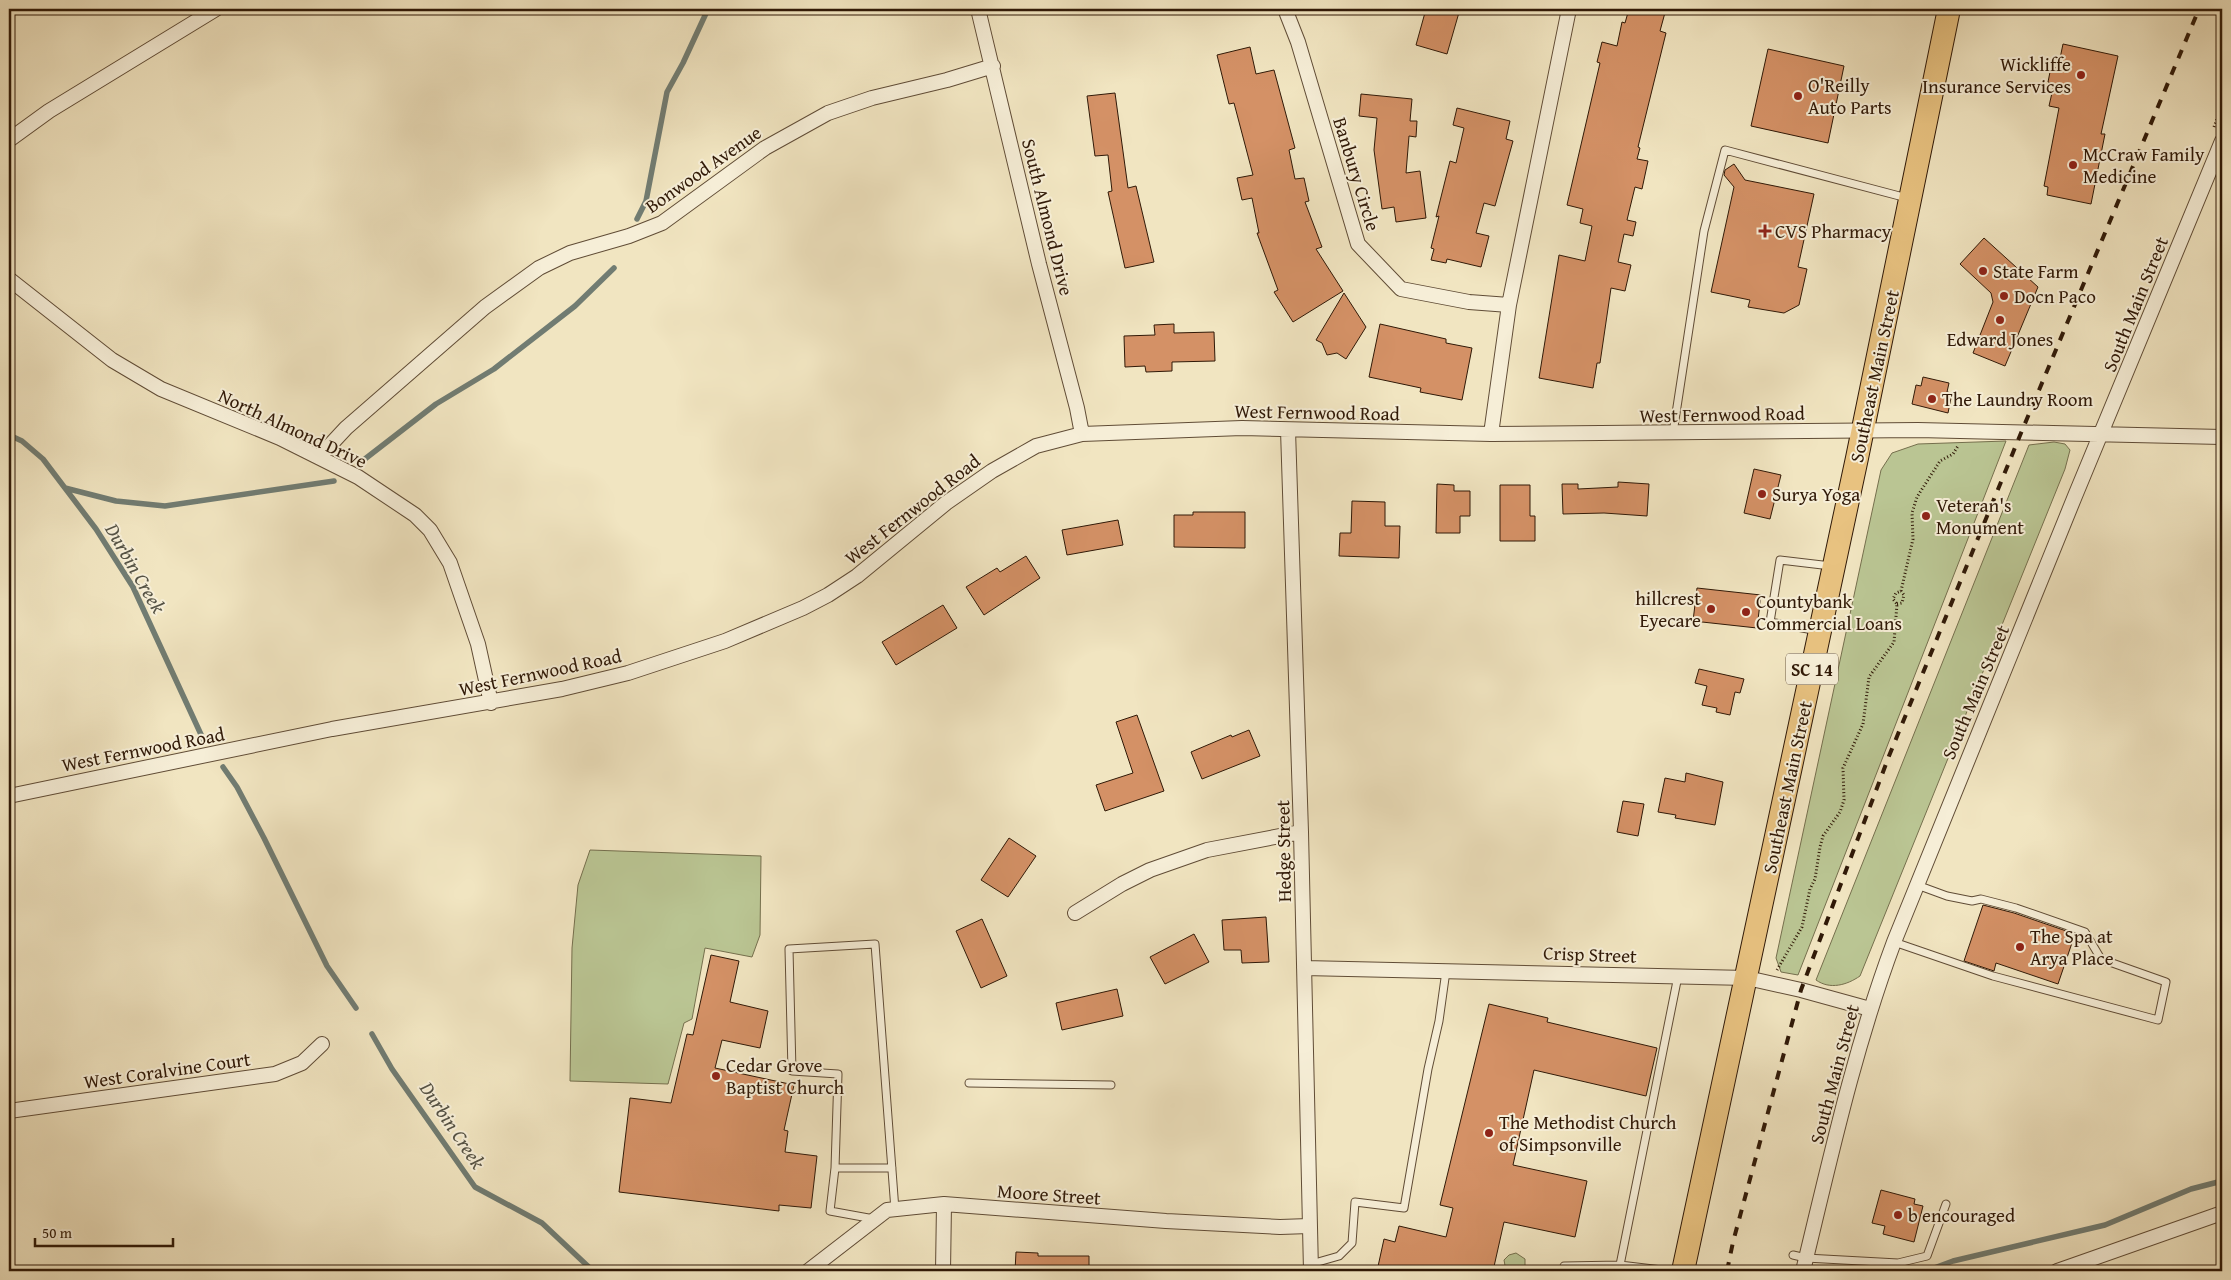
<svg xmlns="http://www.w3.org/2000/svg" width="2231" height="1280" viewBox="0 0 2231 1280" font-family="'Gentium Book Plus',serif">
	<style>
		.green { fill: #bac593; stroke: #756f4d }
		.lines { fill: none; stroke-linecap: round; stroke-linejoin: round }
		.stream { stroke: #717c72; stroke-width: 5.5 }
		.building { fill: #d49166; stroke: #301907 }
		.lane-casing { stroke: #604c36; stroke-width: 9 }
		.street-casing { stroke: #604c36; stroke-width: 16 }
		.primary-casing { stroke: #301907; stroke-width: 24 }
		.path { stroke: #301907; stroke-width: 3; stroke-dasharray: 1 2.5; stroke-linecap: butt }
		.lane { stroke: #f6eed7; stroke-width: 7 }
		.street { stroke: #f6eed7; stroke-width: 14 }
		.primary { stroke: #e8c280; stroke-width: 22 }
		.rail { stroke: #301907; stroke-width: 4; stroke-dasharray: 9 9; stroke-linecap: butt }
		.poi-dot { fill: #8f2418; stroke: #f6eed7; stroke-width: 2 }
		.labels { text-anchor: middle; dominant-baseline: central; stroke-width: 4; stroke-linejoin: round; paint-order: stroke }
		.shield { fill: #f6eed7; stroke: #6b5945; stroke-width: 1 }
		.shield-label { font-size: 18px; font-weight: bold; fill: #301907 }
		.poi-label { font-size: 19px; fill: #301907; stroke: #f6eed7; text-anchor: start }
		.street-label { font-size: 19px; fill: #301907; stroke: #f6eed7 }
		.water-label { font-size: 20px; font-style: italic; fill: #565345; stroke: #f6eed7 }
	</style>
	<rect width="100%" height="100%" fill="#f1e5c1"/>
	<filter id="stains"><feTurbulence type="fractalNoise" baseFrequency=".004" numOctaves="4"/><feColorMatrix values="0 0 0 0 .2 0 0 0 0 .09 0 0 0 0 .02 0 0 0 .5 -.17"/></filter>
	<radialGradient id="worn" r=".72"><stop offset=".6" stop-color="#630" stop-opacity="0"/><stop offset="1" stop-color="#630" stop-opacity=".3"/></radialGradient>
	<path class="green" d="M2006,441L1798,975L1781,972L1776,958L1881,470L1892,453L1918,444Z
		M2054,442L2065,444L2070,450L2065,469L1860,976C1847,985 1830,990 1816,980L2029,445Z
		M590,850L761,856L760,935L752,957L705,948L692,1019L684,1023L668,1084L570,1081L572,948L578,885Z
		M1516,1253L1525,1259V1270L1506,1271L1504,1260L1509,1255Z"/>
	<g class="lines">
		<path class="stream" d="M637,219L646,201L667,92L683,63L708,9
			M9,435L22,441L43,459L96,529L133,587L204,741
			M361,462L436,404L494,369L575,306L614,268
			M65,488L116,501L165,506L334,481
			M223,767L237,787L264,838L327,966L356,1008
			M372,1034L392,1069L475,1187L542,1223L593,1271
			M1926,1271L1953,1261L2105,1225L2191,1189L2222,1181"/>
	</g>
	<path class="building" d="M1426,9H1460L1447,54L1416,45Z
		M1629,9H1666L1660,31L1666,33L1638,147L1640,148L1637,159L1648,161L1642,189L1635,187L1627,220L1636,222L1633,236L1624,234L1618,262L1631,265L1625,291L1611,288L1600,363H1597L1593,388L1539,378L1559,255L1585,261L1592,226L1580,223L1583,209L1567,205L1600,63L1597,62L1602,42L1617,46L1622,22L1625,23Z
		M2063,44L2118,56L2101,134H2105L2091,204L2047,195L2048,187L2044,186L2059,108L2049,106L2054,84L2048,82L2051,67L2058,68Z
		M1250,47L1256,74L1274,70L1295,148L1289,150L1295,179L1304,178L1309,201L1305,202L1322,247L1316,249L1343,291L1293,322L1274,292L1278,290L1257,233H1259L1252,198L1242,200L1237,178L1253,175L1234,103L1229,104L1217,55Z
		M1768,49L1844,66L1828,143L1751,126Z
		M1115,93L1128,188L1136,186L1154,262L1125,268L1108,192L1112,191L1108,155L1095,156L1087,96Z
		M1361,94L1412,99L1410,121H1417L1416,137L1409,136L1406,173L1420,171L1426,218L1396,222L1394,207L1382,209L1374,150L1377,118L1359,116Z
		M1457,108L1510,121L1506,139L1513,141L1495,206L1484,203L1476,233L1489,236L1481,267L1447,259L1446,263L1431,260L1434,249L1431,248L1439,216L1436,217L1450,161L1456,163L1464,128L1453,125Z
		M1734,164L1745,180L1814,194L1798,267L1807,269L1799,305L1784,313L1748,307L1750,300L1711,292L1734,187L1724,175L1725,170Z
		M1984,238L2038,287L2005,366L1973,353L1993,302L1991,293L1960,264Z
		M1344,293L1366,327L1346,359L1337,353L1327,355L1322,343L1316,340Z
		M1174,324V333L1214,332L1215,361L1172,362V371L1146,372L1145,366L1125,367L1124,336L1155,335L1154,325Z
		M1380,324L1446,339V343L1472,348L1462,400L1420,392L1421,388L1369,377Z
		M1923,377L1949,383L1947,392L1952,393L1948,413L1912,404L1916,385L1921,386Z
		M1754,469L1781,475L1770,519L1744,513Z
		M1618,482L1649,484L1647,516L1604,513L1563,514L1562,484H1578V489L1618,487Z
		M1437,484L1454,485V491H1470V516H1460V533H1436Z
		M1500,485H1530V516H1535V541H1500Z
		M1352,501L1385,502V526H1400L1399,558L1339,556L1340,533H1351Z
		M1193,512H1245V548L1174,547V515H1193Z
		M1118,520L1123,545L1067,555L1062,530Z
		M1026,556L1040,578L984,615L966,587L997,568L1000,572Z
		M1697,588L1761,595L1757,628L1693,621Z
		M943,605L957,628L896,665L882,642Z
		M1699,669L1744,679L1740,693L1735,692L1730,715L1716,712L1717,708L1702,705L1707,686L1695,683Z
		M1137,715L1164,791L1105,811L1096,785L1133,773L1116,722Z
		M1249,730L1260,756L1202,779L1191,752L1231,735L1232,737Z
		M1686,773L1723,782L1715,825L1675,818L1676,815L1658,812L1665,778L1685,782Z
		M1623,801L1644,804L1638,836L1617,832Z
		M1009,838L1036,856L1008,897L981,880Z
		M1983,905L2014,913L2075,934L2058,984L1996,963L1994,971L1964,961Z
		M1266,917L1269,962L1242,963L1241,950H1224L1222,920Z
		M982,919L1007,976L981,988L956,931Z
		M1194,934L1209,962L1165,984L1150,957Z
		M711,955L739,961L730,1002L768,1011L760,1048L722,1040L715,1068L794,1085L784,1130L788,1131L785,1152L817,1156L811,1208L779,1205V1211L619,1192L630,1098L671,1103L687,1034L693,1035Z
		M1117,989L1123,1016L1062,1030L1056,1003Z
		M1489,1004L1548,1018L1547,1022L1657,1048L1646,1096L1534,1070L1513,1165L1587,1181L1575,1237L1504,1222L1493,1271H1377L1384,1239L1395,1242L1399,1226L1446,1237L1453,1208L1440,1205Z
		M1881,1190L1915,1199L1914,1204L1923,1206L1914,1242L1883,1234L1885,1226L1872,1223Z
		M1016,1252L1038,1253V1256H1089V1271H1015Z"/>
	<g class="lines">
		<defs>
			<path id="lane" d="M1673,433L1704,231L1725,150L1907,198
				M1818,631L1770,622L1780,560L1831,566
				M1894,942L1993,976L2158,1020L2166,982L2101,959L2085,932L2016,908L1981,899L1972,901L1947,896L1917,885
				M969,1083L1111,1085
				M835,1168L838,1074L792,1071L789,949L875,944L895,1210
				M874,1219L830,1211L835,1168H892
				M1793,1255L1806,1258L1898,1263L1927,1256L1946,1204
				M1311,1264L1339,1256L1352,1243L1355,1202L1404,1208L1428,1069L1439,1021L1446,971
				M1620,1265L1678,976
				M1564,1266L1620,1265L1670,1271"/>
			<path id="street" d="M978,9L1039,264L1077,408L1082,434
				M1285,9L1298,42L1358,244L1401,289L1469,302L1509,305L1569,9
				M9,140L49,111L216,9
				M9,279L112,360L161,389L280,438L358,477L415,515L430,530L450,563L478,644L491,703
				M1288,430L1301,832L1311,1271
				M1491,434L1509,305
				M319,457L346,428L485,307L539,268L570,253L629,236L662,223L765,148L828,113L872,98L947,80L993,66
				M9,796L332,729L562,689L628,673L725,641L803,608L828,595L857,576L946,503L992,471L1036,446L1082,434L1242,428L1491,434L1918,430L2222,437
				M1075,913L1122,884L1150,870L1207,850L1301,832
				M1304,968L1747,978L1801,990L1870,1009
				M9,1111L275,1074L302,1063L322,1044
				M808,1271L887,1210L944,1204L1166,1221L1280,1227L1309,1226
				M943,1271L944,1204
				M1803,1271C1830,1160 1854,1049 1894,942L2075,496L2222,141
				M2057,1271L2222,1213"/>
			<path id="primary" d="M1683,1271L1857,458L1949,9"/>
		</defs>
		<use href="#lane" class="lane-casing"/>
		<use href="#street" class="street-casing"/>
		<use href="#primary" class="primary-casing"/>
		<path class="path" d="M2214,127L2222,106
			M1897,604L1902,603L1904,595L1901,591
			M1777,970L1802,927L1810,889L1815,879L1820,847L1823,836L1840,812L1844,800L1843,768L1863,724L1869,677L1894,642L1897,604L1893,599L1896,593L1901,591L1913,539L1912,513L1917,497L1940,461L1953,454L1958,446"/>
		<use href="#lane" class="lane"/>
		<use href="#street" class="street"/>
		<use href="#primary" class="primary"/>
		<path class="rail" d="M1727,1271L1733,1242L1801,990L1889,756L2021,433L2199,9"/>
	</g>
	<g class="poi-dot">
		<circle cx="2081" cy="75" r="5"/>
		<circle cx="1798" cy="96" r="5"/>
		<circle cx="2073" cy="165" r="5"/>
		<path d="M1762.5 223.5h5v5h5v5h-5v5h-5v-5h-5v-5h5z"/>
		<circle cx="1983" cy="271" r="5"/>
		<circle cx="2004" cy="296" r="5"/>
		<circle cx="2000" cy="320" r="5"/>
		<circle cx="1932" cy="399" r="5"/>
		<circle cx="1762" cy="494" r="5"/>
		<circle cx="1926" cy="516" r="5"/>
		<circle cx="1711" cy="609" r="5"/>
		<circle cx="1746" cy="612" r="5"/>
		<circle cx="2020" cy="947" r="5"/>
		<circle cx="716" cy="1076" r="5"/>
		<circle cx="1489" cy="1133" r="5"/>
		<circle cx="1898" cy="1215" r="5"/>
	</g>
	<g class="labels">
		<rect class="shield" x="1786" y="653.5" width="52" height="31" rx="4"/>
		<g class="shield-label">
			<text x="1812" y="669">SC 14</text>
		</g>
		<g class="poi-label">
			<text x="2071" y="64" text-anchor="end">Wickliffe<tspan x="2071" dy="22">Insurance Services</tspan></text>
			<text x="1808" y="85">O'Reilly<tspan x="1808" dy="22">Auto Parts</tspan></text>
			<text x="2083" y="154">McCraw Family<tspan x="2083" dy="22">Medicine</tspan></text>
			<text x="1775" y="231">CVS Pharmacy</text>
			<text x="1993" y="271">State Farm</text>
			<text x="2014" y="296">Docn Paco</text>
			<text x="2000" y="339" text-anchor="middle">Edward Jones</text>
			<text x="1942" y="399">The Laundry Room</text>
			<text x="1772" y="494">Surya Yoga</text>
			<text x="1936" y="505">Veteran's<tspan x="1936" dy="22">Monument</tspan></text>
			<text x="1701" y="598" text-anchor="end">hillcrest<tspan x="1701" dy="22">Eyecare</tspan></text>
			<text x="1756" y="601">Countybank<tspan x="1756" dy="22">Commercial Loans</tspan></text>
			<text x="2030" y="936">The Spa at<tspan x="2030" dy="22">Arya Place</tspan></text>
			<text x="726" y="1065">Cedar Grove<tspan x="726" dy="22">Baptist Church</tspan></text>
			<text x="1499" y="1122">The Methodist Church<tspan x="1499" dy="22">of Simpsonville</tspan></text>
			<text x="1908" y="1215">b encouraged</text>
		</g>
		<g class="street-label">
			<text transform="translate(703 169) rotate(-35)">Bonwood Avenue</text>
			<text transform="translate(1357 174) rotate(73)">Banbury Circle</text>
			<text transform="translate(1048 217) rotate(76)">South Almond Drive</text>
			<text transform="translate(2135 304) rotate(-68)">South Main Street</text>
			<text transform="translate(1874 376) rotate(-78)">Southeast Main Street</text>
			<text transform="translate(1317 412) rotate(1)">West Fernwood Road</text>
			<text transform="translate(1722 414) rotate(-1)">West Fernwood Road</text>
			<text transform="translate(293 428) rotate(25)">North Almond Drive</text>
			<text transform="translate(912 509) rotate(-38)">West Fernwood Road</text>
			<text transform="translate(540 672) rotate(-12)">West Fernwood Road</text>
			<text transform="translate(1975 692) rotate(-67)">South Main Street</text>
			<text transform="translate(143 749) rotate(-11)">West Fernwood Road</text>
			<text transform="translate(1787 787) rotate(-78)">Southeast Main Street</text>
			<text transform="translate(1283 851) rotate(-91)">Hedge Street</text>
			<text transform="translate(1590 954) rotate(2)">Crisp Street</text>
			<text transform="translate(167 1070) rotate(-8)">West Coralvine Court</text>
			<text transform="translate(1834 1074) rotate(-75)">South Main Street</text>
			<text transform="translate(1049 1194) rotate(4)">Moore Street</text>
		</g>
		<g class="water-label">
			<text transform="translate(136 568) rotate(60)">Durbin Creek</text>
			<text transform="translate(453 1125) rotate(56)">Durbin Creek</text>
		</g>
	</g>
	<rect width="2231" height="1280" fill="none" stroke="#f1e5c1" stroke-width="30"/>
	<rect x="10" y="10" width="2211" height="1260" fill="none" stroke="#301907" stroke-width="2.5"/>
	<rect x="15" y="15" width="2201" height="1250" fill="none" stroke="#301907"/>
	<path d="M35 1238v8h138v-8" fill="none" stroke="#301907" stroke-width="2.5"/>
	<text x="42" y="1238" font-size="15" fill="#301907" stroke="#f6eed7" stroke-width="4" paint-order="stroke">50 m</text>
	<rect width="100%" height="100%" filter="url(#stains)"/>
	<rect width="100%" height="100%" fill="url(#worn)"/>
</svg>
